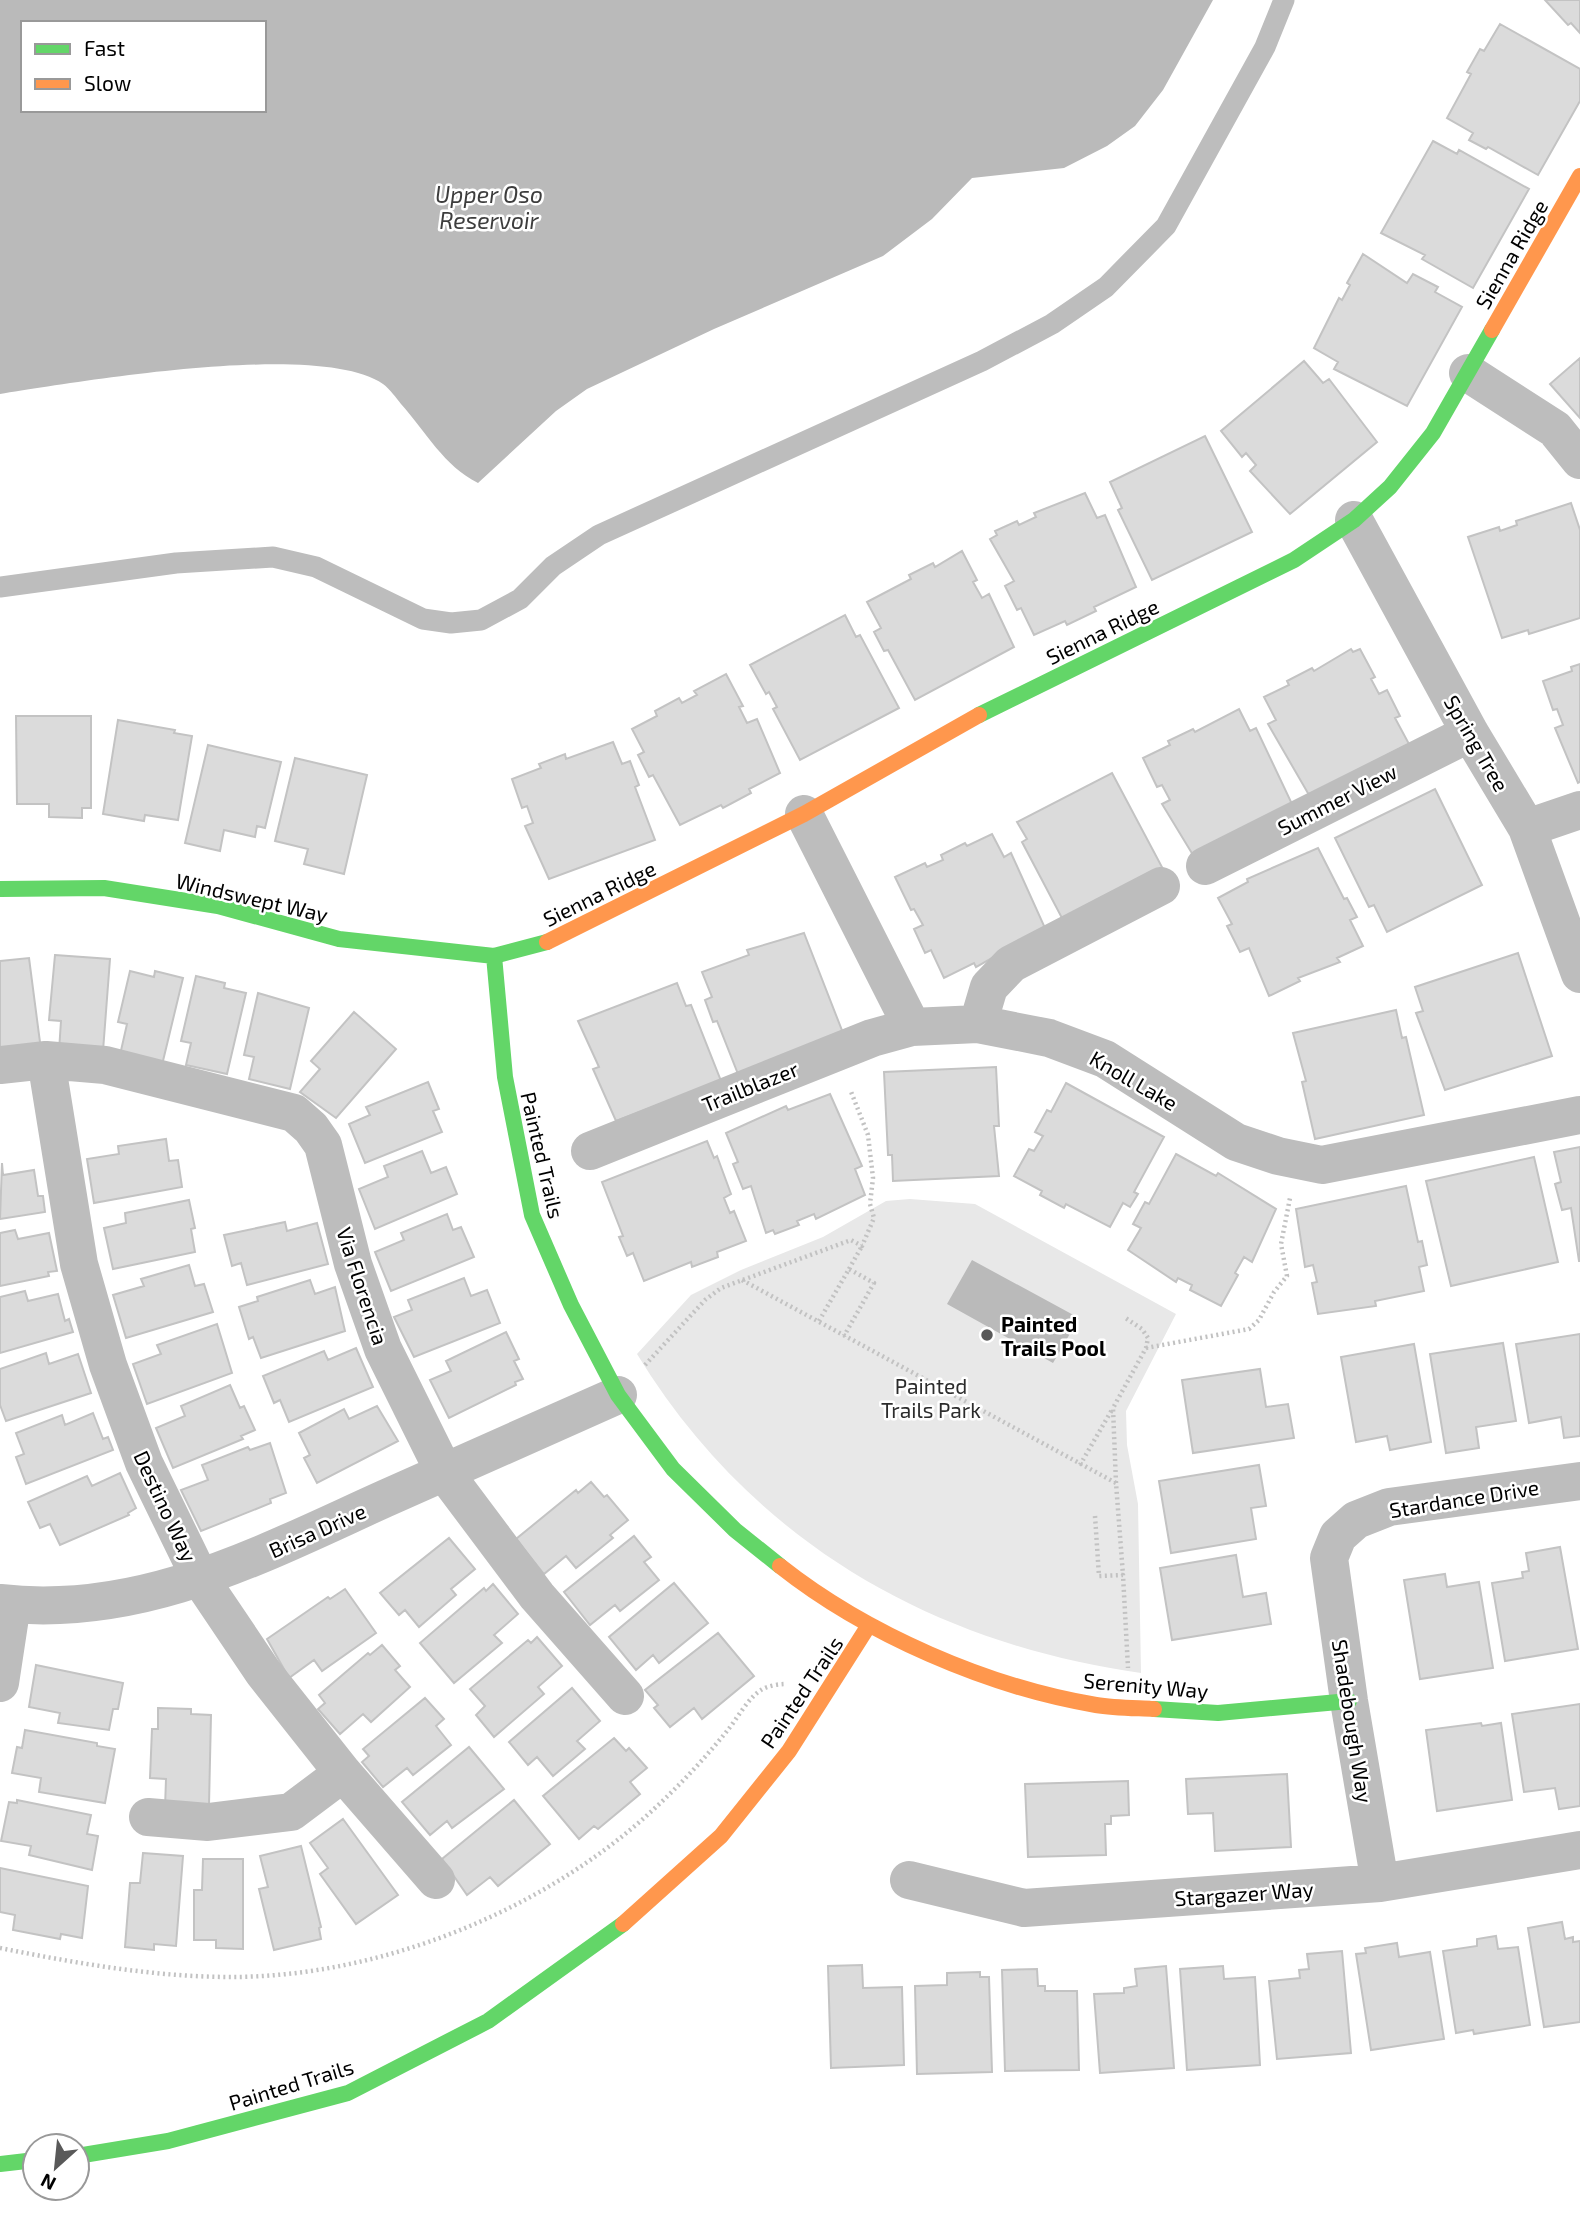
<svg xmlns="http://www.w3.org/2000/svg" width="1580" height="2223" viewBox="0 0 1580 2223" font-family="'Exo 2',sans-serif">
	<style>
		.green { fill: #e8e8e8 }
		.water { fill: #bababa; fill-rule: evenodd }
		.building { fill: #dbdbdb; stroke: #c3c3c3; stroke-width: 2 }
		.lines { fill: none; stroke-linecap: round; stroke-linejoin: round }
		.path { stroke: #c2c2c2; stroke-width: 4.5; stroke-dasharray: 2 3.5; stroke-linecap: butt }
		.lane { stroke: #bdbdbd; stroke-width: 21 }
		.street { stroke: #bdbdbd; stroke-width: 38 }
		.fast { stroke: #63d668; stroke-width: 16 }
		.slow { stroke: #ff974d; stroke-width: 16 }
		.poi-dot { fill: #595959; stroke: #fff; stroke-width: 2.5 }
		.labels { text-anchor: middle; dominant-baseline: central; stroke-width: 5; stroke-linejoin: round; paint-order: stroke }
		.street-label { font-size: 21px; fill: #000; stroke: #fff }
		.poi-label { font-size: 21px; font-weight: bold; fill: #000; stroke: #fff; text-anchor: start }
		.park-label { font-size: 21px; fill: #2c2c2c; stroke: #fff }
		.water-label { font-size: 23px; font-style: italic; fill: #3d3d3d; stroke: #fff }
	</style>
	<rect width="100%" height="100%" fill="#fff"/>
	<path class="green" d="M910,1199L975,1204L1176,1314L1126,1411L1127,1445L1138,1504L1141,1673C928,1643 750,1539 637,1354L691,1295L741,1270L823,1237L886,1201Z"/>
	<path class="water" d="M0,0H1213L1163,90L1135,126L1107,146L1064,168L972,178L932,219L883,256L714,329L587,389L556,411L478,483C444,466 426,432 401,404C396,398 390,389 383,384C319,340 79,382 0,394ZM23,23H264V110H23Z
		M972,1260L1079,1318L1053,1363L947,1304Z"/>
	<path class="building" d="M1545,0H1580V33L1571,23L1568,25Z
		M1500,24L1580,69V101L1538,175L1488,147L1486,149L1469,140L1473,133L1447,118L1471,74L1467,72L1480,49L1484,51Z
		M1433,141L1457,154L1459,150L1529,189L1473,288L1422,259L1425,255L1381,233Z
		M1363,254L1407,283L1413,274L1438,287L1435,292L1462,307L1407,406L1334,369L1338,362L1314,348L1339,298L1342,300L1350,285L1347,283Z
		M1580,358V418L1550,384Z
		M1304,361L1323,383L1329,379L1377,442L1290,514L1250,471L1256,465L1246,453L1242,457L1221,431Z
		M1205,436L1252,532L1152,580L1118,510L1122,508L1110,482Z
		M1085,493L1097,518L1105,515L1136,587L1094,607L1096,611L1067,625L1065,621L1034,635L1021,608L1017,610L1005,586L1014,581L990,539L997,535L995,531L1017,521L1019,525L1036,517L1034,513Z
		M1571,503L1580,530V618L1529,634L1528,630L1502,638L1468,537L1499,527L1500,531L1517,525L1516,521Z
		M962,551L977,580L973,582L982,598L989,594L1014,647L915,700L888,650L884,651L874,632L881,628L867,602L911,579L909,575L933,563L935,567Z
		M845,615L856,637L860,635L899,708L800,760L773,709L777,707L769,692L766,694L750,665Z
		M1351,649L1353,652L1360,649L1375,677L1371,679L1379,694L1387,690L1400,716L1395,718L1409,744L1309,795L1268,724L1276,720L1264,697L1289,685L1287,681L1312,668L1314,671Z
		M1580,664V782L1578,783L1555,728L1563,725L1557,709L1553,710L1543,681L1572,671L1571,667Z
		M726,674L743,706L739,707L747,723L757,719L780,773L749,789L751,793L723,808L721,805L680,825L653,775L649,777L638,755L644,752L632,729L657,716L655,711L679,698L682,703L697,695L694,691Z
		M1239,709L1250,731L1256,728L1292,804L1193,855L1162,804L1170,800L1162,785L1157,787L1143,758L1170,745L1168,741L1193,729L1195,732Z
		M16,716H91V808H82V818L49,817V804H17Z
		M118,720L175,730L174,733L192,736L178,820L145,815L144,821L103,814Z
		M613,742L622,764L630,761L639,785L635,787L655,840L549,879L525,826L533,823L527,806L522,808L512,779L541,768L539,764L565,754L566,759Z
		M208,745L281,762L265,828L257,826L255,837L224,830L220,851L185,843Z
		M295,758L367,775L344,874L304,864L308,849L275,841Z
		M1112,773L1163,869L1063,920L1022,842L1027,839L1017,822Z
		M1435,789L1482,885L1387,932L1374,905L1369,907L1335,838Z
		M992,834L1004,857L1011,853L1045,928L976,967L974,963L944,978L931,950L925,953L914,929L923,925L914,909L911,910L895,877L925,863L927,867L943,860L941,855L965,843L967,846Z
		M1318,848L1344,899L1347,898L1357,917L1350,920L1363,946L1337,958L1340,962L1298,978L1300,981L1269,996L1249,948L1240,952L1227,926L1232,924L1218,898L1248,882L1247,879Z
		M804,933L843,1033L738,1074L717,1021L713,1022L705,1000L712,997L702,972L749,955L747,950Z
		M1518,953L1552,1056L1445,1090L1416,1013L1423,1011L1415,987Z
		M55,955L110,959L103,1051H59L61,1021L49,1020Z
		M29,958L41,1050L0,1056V961Z
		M130,971L154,977L155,971L183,978L162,1065L120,1055L127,1024L118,1022Z
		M196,976L225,983L224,988L246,993L227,1074L186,1065L191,1043L181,1041Z
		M677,983L686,1006L691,1005L721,1081L616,1121L593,1069L599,1067L578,1021Z
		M258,993L309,1008L290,1089L249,1079L254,1057L244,1055Z
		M1396,1010L1402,1038L1406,1037L1424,1115L1315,1139L1302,1082L1306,1081L1293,1033Z
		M354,1012L396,1049L336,1118L300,1092L320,1069L311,1061Z
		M996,1067L999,1126H994L999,1176L893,1181L892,1155H888L884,1072Z
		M428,1082L439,1109L433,1111L442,1132L365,1163L349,1124L370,1115L366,1107Z
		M1066,1083L1164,1137L1134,1192L1138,1194L1130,1207L1123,1203L1110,1227L1066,1204L1064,1208L1040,1195L1042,1191L1014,1176L1029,1149L1034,1151L1043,1136L1035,1132L1047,1110L1051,1112Z
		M830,1094L862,1166L855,1169L865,1195L816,1219L814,1214L797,1221L799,1225L775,1234L773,1230L766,1233L751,1186L743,1189L733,1164L738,1162L726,1133L786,1106L788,1110Z
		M166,1139L169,1161L178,1160L182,1187L94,1203L87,1159L119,1154L118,1146Z
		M707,1141L714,1158L717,1156L731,1194L724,1198L730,1213L734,1211L746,1241L717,1252L718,1257L692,1267L691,1262L644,1281L633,1253L627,1256L619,1237L623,1236L602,1182Z
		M1580,1147V1261H1579L1571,1208L1562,1210L1555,1184L1561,1182L1554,1152Z
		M422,1151L431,1173L446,1167L457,1194L375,1229L359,1189L388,1177L384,1166Z
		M1176,1154L1216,1176L1218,1173L1276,1209L1252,1262L1244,1257L1235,1273L1238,1275L1221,1306L1190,1290L1192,1285L1178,1278L1176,1282L1128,1250L1141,1228L1133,1224L1145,1202L1149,1204Z
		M1534,1157L1558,1262L1451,1286L1426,1181Z
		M2,1163L3,1175L34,1170L38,1196H43L45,1212L0,1219Z
		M1406,1186L1418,1242L1422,1241L1427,1265L1419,1267L1424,1291L1375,1301L1376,1306L1318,1314L1312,1283L1317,1282L1313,1265L1305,1267L1296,1209Z
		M189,1200L195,1228L191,1229L195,1252L113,1269L104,1228L126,1223L125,1213Z
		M447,1214L453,1230L461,1227L474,1257L391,1291L375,1252L404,1240L401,1233Z
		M285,1222L287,1231L317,1223L328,1264L247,1285L241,1263L232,1266L224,1235Z
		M15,1230L18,1239L49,1233L57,1271L48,1272L49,1276L0,1286V1233Z
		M189,1265L195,1286L204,1284L213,1312L126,1338L113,1295L144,1286L141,1279Z
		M464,1278L471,1296L487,1290L500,1323L414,1357L394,1317L412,1310L408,1300Z
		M310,1280L315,1294L335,1287L345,1331L261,1358L253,1337L249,1339L239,1307L258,1301L257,1297Z
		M25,1291L28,1301L58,1294L65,1321L69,1319L73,1332L0,1353V1297Z
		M217,1324L232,1373L147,1404L133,1364L161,1354L157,1345Z
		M506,1332L519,1359L514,1361L523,1379L515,1382L516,1385L449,1418L430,1380L451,1371L446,1361Z
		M1580,1334V1436L1564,1438L1561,1417L1529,1423L1516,1344Z
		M1503,1343L1516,1421L1476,1427L1479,1448L1446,1453L1430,1354Z
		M1414,1344L1431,1442L1390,1450L1387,1436L1356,1442L1341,1357Z
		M356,1348L373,1387L289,1422L280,1400L274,1403L263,1376L324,1351L328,1360Z
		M46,1353L49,1364L78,1354L91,1393L6,1421L0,1405V1369Z
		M1260,1369L1266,1407L1288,1404L1294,1438L1193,1453L1182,1380Z
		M230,1385L240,1408L244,1406L255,1430L241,1436L243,1439L173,1468L156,1428L185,1416L181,1406Z
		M377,1406L398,1441L317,1483L304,1458L310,1455L299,1433L344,1409L349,1419Z
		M93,1413L103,1439L108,1437L113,1450L26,1484L16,1457L24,1454L16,1433L62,1415L65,1425Z
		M270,1443L286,1493L270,1499L271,1503L201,1531L181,1490L208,1480L202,1465L248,1447L250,1450Z
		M1259,1465L1266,1506L1251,1508L1256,1539L1171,1553L1159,1481Z
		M120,1473L136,1508L128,1513L129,1515L60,1545L50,1524L40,1528L28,1502L87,1476L92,1486Z
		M591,1482L604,1497L607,1495L628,1520L610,1535L613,1538L576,1568L566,1556L544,1574L516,1539L576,1490L578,1493Z
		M634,1536L651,1557L644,1562L659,1580L620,1611L615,1605L590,1625L564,1592Z
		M449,1538L475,1569L451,1589L456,1595L419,1627L405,1610L399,1615L380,1593Z
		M1560,1547L1578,1649L1505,1661L1492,1583L1523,1578L1522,1572L1529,1571L1526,1553Z
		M1236,1555L1243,1597L1266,1593L1271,1624L1172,1640L1160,1568Z
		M1445,1574L1447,1587L1479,1582L1493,1668L1420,1679L1404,1580Z
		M674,1583L708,1623L659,1663L653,1655L636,1670L609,1637Z
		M493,1584L518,1614L494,1635L502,1643L454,1683L420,1643L484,1588L486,1591Z
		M345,1589L376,1633L322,1671L314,1660L289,1678L267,1639L328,1597L330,1599Z
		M718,1633L754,1676L702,1719L694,1708L670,1727L654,1708L658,1705L645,1690Z
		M537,1637L562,1666L538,1687L544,1694L494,1737L476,1715L485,1706L470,1689L528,1640L531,1643Z
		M382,1645L400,1666L395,1670L410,1687L371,1722L363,1714L340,1734L318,1709L325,1703L319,1695L368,1653L370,1655Z
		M36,1665L123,1683L118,1709H113L109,1730L58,1723L60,1713L29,1707Z
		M572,1688L600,1721L577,1741L585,1749L553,1776L537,1757L528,1765L509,1742Z
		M425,1698L444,1719L436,1726L451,1745L413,1775L407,1768L383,1787L362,1762L369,1756L363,1749Z
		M1580,1704V1806L1559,1809L1555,1788L1524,1792L1512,1714Z
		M158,1708L191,1709V1714L211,1715L209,1805L165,1808L166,1779L150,1778L152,1729H158Z
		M1481,1723L1482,1726L1501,1723L1512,1800L1437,1811L1426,1730Z
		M25,1730L97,1743V1746L115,1749L105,1803L39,1792L41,1778L12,1773L17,1747L22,1748Z
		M614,1738L626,1751L629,1748L647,1768L630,1782L640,1794L598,1829L594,1826L579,1839L543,1796Z
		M469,1747L504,1789L452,1828L447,1821L430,1835L402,1802Z
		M1287,1774L1291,1847L1215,1851L1213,1813L1188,1814L1186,1779Z
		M1128,1781L1129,1815L1111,1816V1824H1105L1106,1855L1028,1857L1025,1784Z
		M17,1800L91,1815L87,1834L98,1836L92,1870L29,1855L31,1846L1,1841L9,1802L17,1803Z
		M514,1800L550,1844L498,1886L490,1877L467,1895L442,1859Z
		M343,1819L398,1895L356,1924L320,1874L328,1868L310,1843Z
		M301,1846L321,1927L319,1928L321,1939L274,1950L259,1889L268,1887L260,1856Z
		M143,1853L183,1856L176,1946L154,1944V1950L125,1947L130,1883H140Z
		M203,1859H243V1949L216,1948V1940H194V1890H202Z
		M0,1868L88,1886L82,1938L61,1934L60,1939L13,1930L15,1915L0,1912Z
		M1562,1922L1565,1939L1573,1937V1942L1580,1941V2022L1544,2027L1528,1928Z
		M1496,1936L1498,1949L1518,1947L1530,2025L1474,2034L1473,2030L1456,2033L1443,1951L1477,1946V1939Z
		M1397,1943L1399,1957L1430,1952L1444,2039L1371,2050L1356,1954L1366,1953L1365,1948Z
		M1342,1951L1351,2053L1277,2059L1269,1981L1300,1978L1299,1970L1309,1969L1307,1954Z
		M862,1965L863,1988L902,1987L904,2065L831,2068L828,1966Z
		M1166,1966L1174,2068L1100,2073L1094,1994L1124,1993V1988L1137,1986L1135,1969Z
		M1223,1966L1224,1979L1255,1977L1260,2065L1187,2070L1180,1969Z
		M1037,1969L1038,1986H1045V1991H1077L1079,2070L1005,2071L1002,1970Z
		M980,1972V1977H989L992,2072L917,2074L915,1986L947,1985V1973Z"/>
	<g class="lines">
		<path class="path" d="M849,1269L862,1246
			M742,1280L1116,1483L1123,1575
			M819,1321L849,1269L874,1283L844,1336
			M1146,1348L1249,1329L1259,1320L1274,1292L1287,1276L1281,1244L1290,1198
			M645,1365L705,1300L721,1288L851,1240L862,1246L874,1218L870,1204L873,1178L868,1135L850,1089
			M1080,1465L1113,1408
			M1116,1483L1113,1408L1146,1348L1148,1338L1142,1329L1124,1317
			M1095,1516L1099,1576L1123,1575L1128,1668
			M0,1948C75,1963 154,1977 231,1977C381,1977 546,1910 655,1808C681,1784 705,1758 727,1731C737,1719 748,1698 761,1690C767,1686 778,1684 786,1684"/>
		<path class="lane" d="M0,587L176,563L273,557L316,567L423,619L451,623L481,620L520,599L553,566L599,535L982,361L1052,324L1106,287L1166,226L1265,47L1284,0"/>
		<path class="street" d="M1468,373L1555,429L1580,460
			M1354,520L1470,733L1527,828L1580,974
			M804,814L912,1027L978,1024L1049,1038L1105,1059L1236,1142L1278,1156L1322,1165L1580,1115
			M1527,828L1580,810
			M1205,866L1470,733
			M978,1024L989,987L1011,964L1161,886
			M46,1060L79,1264L108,1365L144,1463L201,1580L263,1672L343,1773L436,1880
			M0,1065L46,1060L105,1065L294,1113L311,1128L323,1145L353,1264L383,1349L444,1472L537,1596L625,1696
			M590,1151L872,1038L912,1027
			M0,1603C141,1619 260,1555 384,1499C462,1464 540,1429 618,1395
			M0,1683L12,1604
			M148,1817L208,1822L291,1812L343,1773
			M909,1880L1024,1908L1380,1883L1580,1850
			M1380,1883L1349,1701L1329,1558L1338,1536L1356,1520L1389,1507L1580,1481"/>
		<path class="fast" d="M979,715L1294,560L1354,520L1390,487L1433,433L1492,330
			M0,889L104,888L218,906L339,939L494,956L547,942
			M494,956L505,1077L532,1215L571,1305L618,1395L673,1469L735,1530L780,1566
			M1154,1709L1218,1713L1349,1701
			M77,2156L168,2141L348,2093L488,2021L623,1924
			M0,2164L35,2160"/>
		<path class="slow" d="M1492,330L1580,176
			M547,942L804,814L979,715
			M780,1566C866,1634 988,1687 1096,1705C1114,1708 1135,1708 1154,1709
			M623,1924L721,1836L789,1751L869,1625"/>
	</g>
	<circle class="poi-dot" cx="987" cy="1335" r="7"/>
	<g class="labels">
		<g class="street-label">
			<text transform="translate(1511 254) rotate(-60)">Sienna Ridge</text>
			<text transform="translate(1102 631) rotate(-26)">Sienna Ridge</text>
			<text transform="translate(1477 743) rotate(60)">Spring Tree</text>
			<text transform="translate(1337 799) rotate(-27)">Summer View</text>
			<text transform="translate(599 893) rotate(-26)">Sienna Ridge</text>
			<text transform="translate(252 897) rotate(13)">Windswept Way</text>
			<text transform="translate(1134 1080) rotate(30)">Knoll Lake</text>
			<text transform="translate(750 1086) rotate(-22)">Trailblazer</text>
			<text transform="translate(543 1155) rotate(77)">Painted Trails</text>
			<text transform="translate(363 1286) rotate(72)">Via Florencia</text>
			<text transform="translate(1464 1498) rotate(-9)">Stardance Drive</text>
			<text transform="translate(166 1506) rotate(65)">Destino Way</text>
			<text transform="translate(317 1530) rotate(-24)">Brisa Drive</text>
			<text transform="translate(1146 1685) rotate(5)">Serenity Way</text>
			<text transform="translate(801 1692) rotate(-56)">Painted Trails</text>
			<text transform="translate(1353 1721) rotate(81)">Shadebough Way</text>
			<text transform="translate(1244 1893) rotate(-4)">Stargazer Way</text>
			<text transform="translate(291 2084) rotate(-17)">Painted Trails</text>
		</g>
		<g class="poi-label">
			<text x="1001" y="1323">Painted<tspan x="1001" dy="24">Trails Pool</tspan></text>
		</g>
		<g class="park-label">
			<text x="931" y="1385">Painted<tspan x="931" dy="24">Trails Park</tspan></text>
		</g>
		<g class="water-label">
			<text x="489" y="194">Upper Oso<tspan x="489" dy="26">Reservoir</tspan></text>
		</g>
	</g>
	<rect x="21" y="21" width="245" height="91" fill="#ffffff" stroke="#999999" stroke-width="2"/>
	<rect x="35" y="44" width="35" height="10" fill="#63d668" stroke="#999999" stroke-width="2"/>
	<text x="84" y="56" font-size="21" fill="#000000">Fast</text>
	<rect x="35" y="79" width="35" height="10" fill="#ff974d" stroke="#999999" stroke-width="2"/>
	<text x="84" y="91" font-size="21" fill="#000000">Slow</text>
	<g transform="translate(56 2167) rotate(207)"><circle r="33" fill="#ffffff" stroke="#999999" stroke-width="2"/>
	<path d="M0-5L12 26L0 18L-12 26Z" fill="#595959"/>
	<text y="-10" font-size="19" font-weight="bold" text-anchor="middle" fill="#000000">N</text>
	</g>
</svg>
